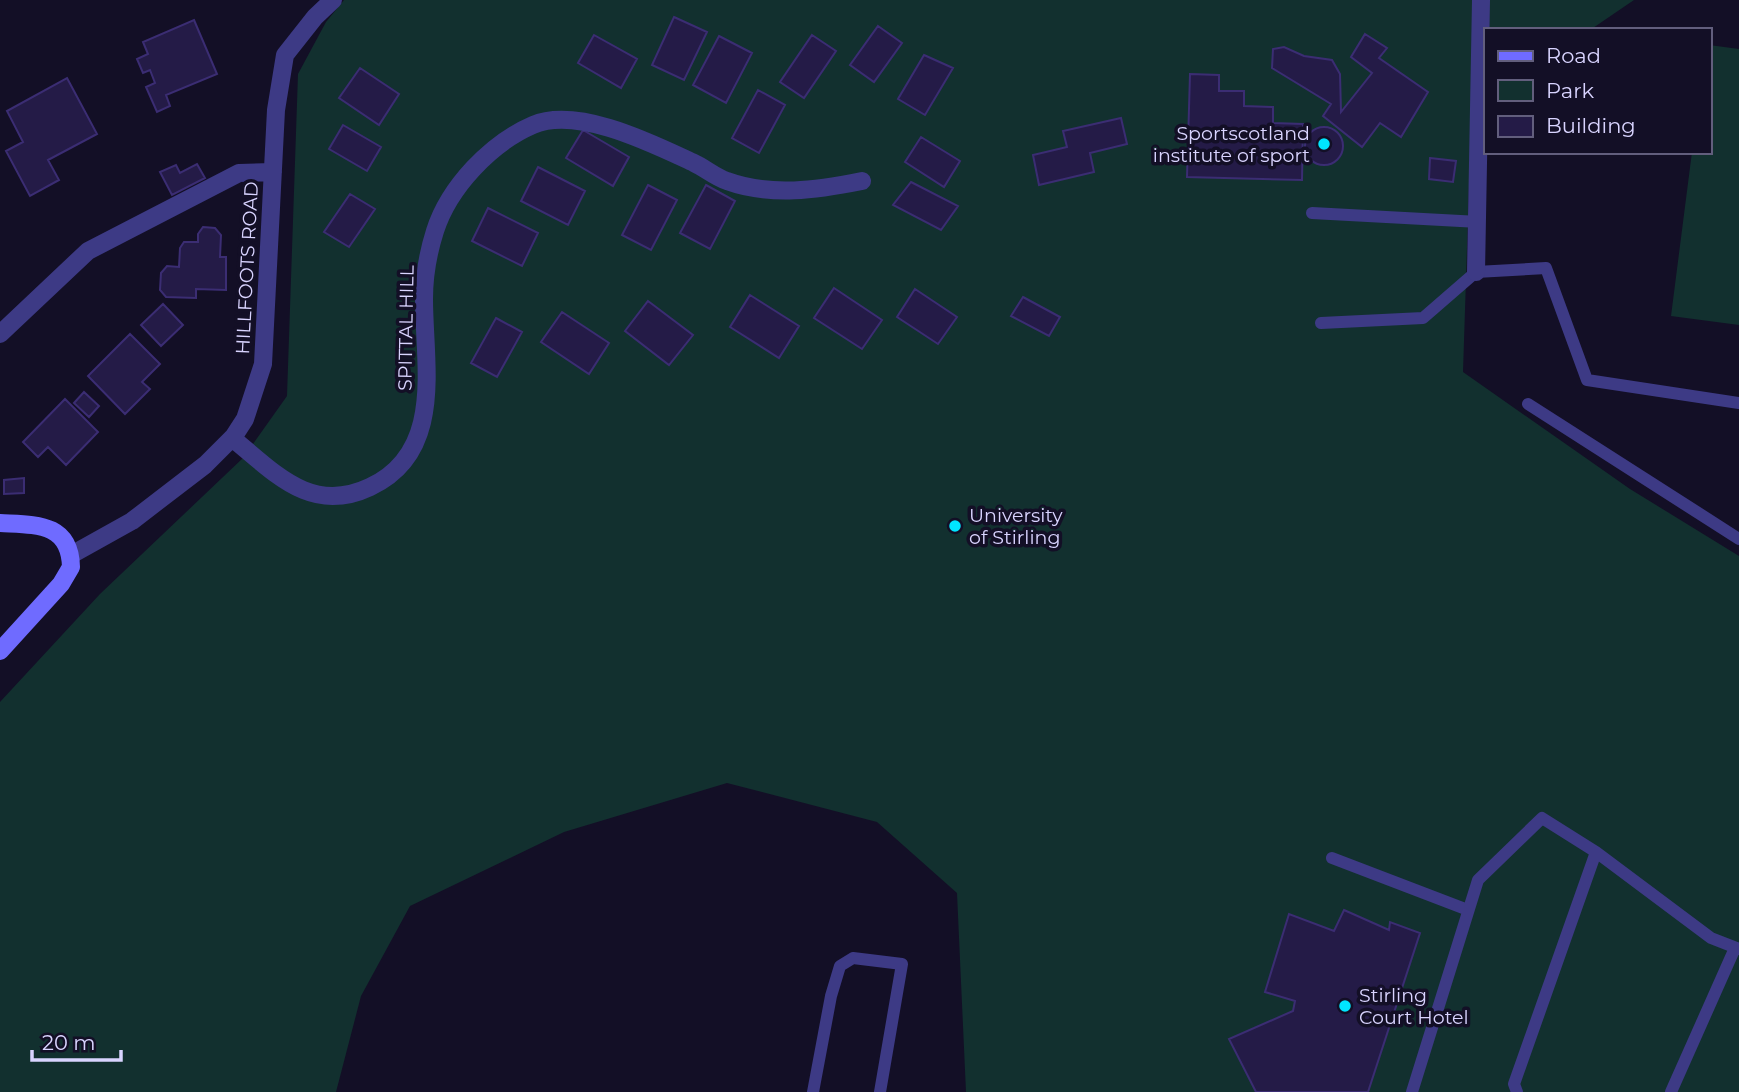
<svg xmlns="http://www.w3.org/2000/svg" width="1739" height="1092" viewBox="0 0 1739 1092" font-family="Montserrat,sans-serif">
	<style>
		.green { fill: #12302f }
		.building { fill: #241b47; stroke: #3b2d73; stroke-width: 2 }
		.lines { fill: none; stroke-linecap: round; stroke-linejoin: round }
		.service { stroke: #3d3a85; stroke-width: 12 }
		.minor { stroke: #3d3a85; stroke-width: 18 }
		.secondary { stroke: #6f6bff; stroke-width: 18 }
		.poi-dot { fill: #00e5ff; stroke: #130f26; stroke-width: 2.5 }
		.labels { text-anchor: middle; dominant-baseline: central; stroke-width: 7; stroke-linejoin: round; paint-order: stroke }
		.poi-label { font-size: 19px; fill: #d9d4ff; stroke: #130f26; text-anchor: start }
		.street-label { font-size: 19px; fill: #d9d4ff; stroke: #130f26 }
	</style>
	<rect width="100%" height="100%" fill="#130f26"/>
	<path class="green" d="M344,0H1475L1463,372L1630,489L1739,556V1092H966L957,893L877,822L727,783L564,832L410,906L361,996L336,1092H0V702L100,594L243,458L287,396L298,74L326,22Z
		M1488,0H1634L1590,30H1486Z
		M1709,45L1739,49V325L1671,316L1692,152H1709Z"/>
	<path class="building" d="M674,17L707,32L684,80L652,65Z
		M194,20L217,74L166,95L170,106L157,112L146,87L155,83L150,70L143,73L137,59L148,54L143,42Z
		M878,26L902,43L874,82L850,65Z
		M1365,34L1387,48L1379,58L1428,92L1401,137L1380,123L1362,147L1323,116L1331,104L1272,68L1273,49L1284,47L1304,56L1332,60L1340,74L1341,112L1372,73L1351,57Z
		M594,35L637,59L621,88L578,63Z
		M812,35L836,51L804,98L780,82Z
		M719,36L752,53L726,103L693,85Z
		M924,55L953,68L925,115L898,99Z
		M360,68L399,94L379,125L339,98Z
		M1190,74L1219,75V91H1244V106L1273,107V123L1303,124L1302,180L1187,177Z
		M67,78L97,134L48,160L59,180L30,196L6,151L23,142L7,111Z
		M758,90L785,105L759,153L732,138Z
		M1121,118L1127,144L1090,153L1094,172L1039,185L1033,155L1067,147L1063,131Z
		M343,125L381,147L367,171L329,149Z
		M1305 146a19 19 0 1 1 38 0a19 19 0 1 1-38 0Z
		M583,130L629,157L613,186L566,158Z
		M921,137L960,161L944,187L905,162Z
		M1430,158L1456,161L1453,182L1429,179Z
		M197,164L205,178L172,195L160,172L176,165L180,173Z
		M538,167L585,191L568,225L521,201Z
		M911,182L958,206L941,230L893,205Z
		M648,185L677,200L651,250L622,235Z
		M706,185L735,201L710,249L680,233Z
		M350,194L375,209L349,247L324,232Z
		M488,208L538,233L522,266L472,241Z
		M203,227L215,228L221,235L220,257H226V290L196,289V298L166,297L160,290L161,273L167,266L179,267L180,248L184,242H198V234Z
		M834,288L882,320L862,349L814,318Z
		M915,289L957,317L938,344L897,317Z
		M750,295L799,326L779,358L730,327Z
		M1023,297L1060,317L1049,336L1011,316Z
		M648,301L693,335L669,365L625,331Z
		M163,304L183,325L161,346L141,325Z
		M562,312L609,343L589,374L541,342Z
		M496,318L522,332L497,377L471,363Z
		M130,334L160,364L142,382L150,389L125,414L88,376Z
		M84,392L99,406L89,417L74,403Z
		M65,399L98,432L66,465L48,447L38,457L23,442Z
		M24,478V493L4,494V480Z
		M1344,910L1389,930L1390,922L1420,933L1368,1092H1256L1229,1039L1293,1011L1295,1001L1265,992L1289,914L1334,931Z"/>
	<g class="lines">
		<path class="service" d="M1312,213L1479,222
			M1321,323L1423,318L1476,272L1546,268L1587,380L1739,403
			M1528,404L1739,539
			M1332,858L1468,910
			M813,1092L831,996L840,966L853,958L902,964L880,1092
			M1412,1092L1478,880L1542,818L1596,852L1711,938L1739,949
			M1517,1092L1514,1084L1596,852
			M1671,1092L1735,948"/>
		<path class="minor" d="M1476,272L1481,0
			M0,334L88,251L239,173L273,172
			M232,438C275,473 311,515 370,487C445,452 424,365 424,299C424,275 428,253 435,231C449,187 491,143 533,125C578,106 653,144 694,163C705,168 715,177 727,181C771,197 817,190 862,181
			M71,555L132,521L205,465L234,436L245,419L263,364L276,110L285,55L315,17L333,0"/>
		<path class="secondary" d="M0,523C35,525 70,522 71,567L61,584L0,651"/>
	</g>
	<g class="poi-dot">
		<circle cx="1324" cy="144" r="7"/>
		<circle cx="955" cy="526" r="7"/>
		<circle cx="1345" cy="1006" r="7"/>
	</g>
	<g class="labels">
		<g class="poi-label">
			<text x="1310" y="133" text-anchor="end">Sportscotland<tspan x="1310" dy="22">institute of sport</tspan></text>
			<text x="969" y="515">University<tspan x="969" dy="22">of Stirling</tspan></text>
			<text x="1359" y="995">Stirling<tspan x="1359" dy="22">Court Hotel</tspan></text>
		</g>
		<g class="street-label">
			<text transform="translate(247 268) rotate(-87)">HILLFOOTS ROAD</text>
			<text transform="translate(406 328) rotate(-89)">SPITTAL HILL</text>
		</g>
	</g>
	<rect x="1484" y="28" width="228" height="126" fill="#130f26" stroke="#625e7d" stroke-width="2"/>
	<rect x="1498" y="51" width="35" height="10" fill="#6f6bff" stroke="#625e7d" stroke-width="2"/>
	<text x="1546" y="63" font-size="21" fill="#d9d4ff">Road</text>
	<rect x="1498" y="80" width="35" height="21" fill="#12302f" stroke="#625e7d" stroke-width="2"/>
	<text x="1546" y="98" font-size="21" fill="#d9d4ff">Park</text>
	<rect x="1498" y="116" width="35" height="21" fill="#241b47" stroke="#625e7d" stroke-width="2"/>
	<text x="1546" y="133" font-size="21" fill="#d9d4ff">Building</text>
	<path d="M32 1050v10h89v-10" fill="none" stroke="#d9d4ff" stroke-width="3.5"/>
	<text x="42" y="1050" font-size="21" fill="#d9d4ff" stroke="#130f26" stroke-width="5" paint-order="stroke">20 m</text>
</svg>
